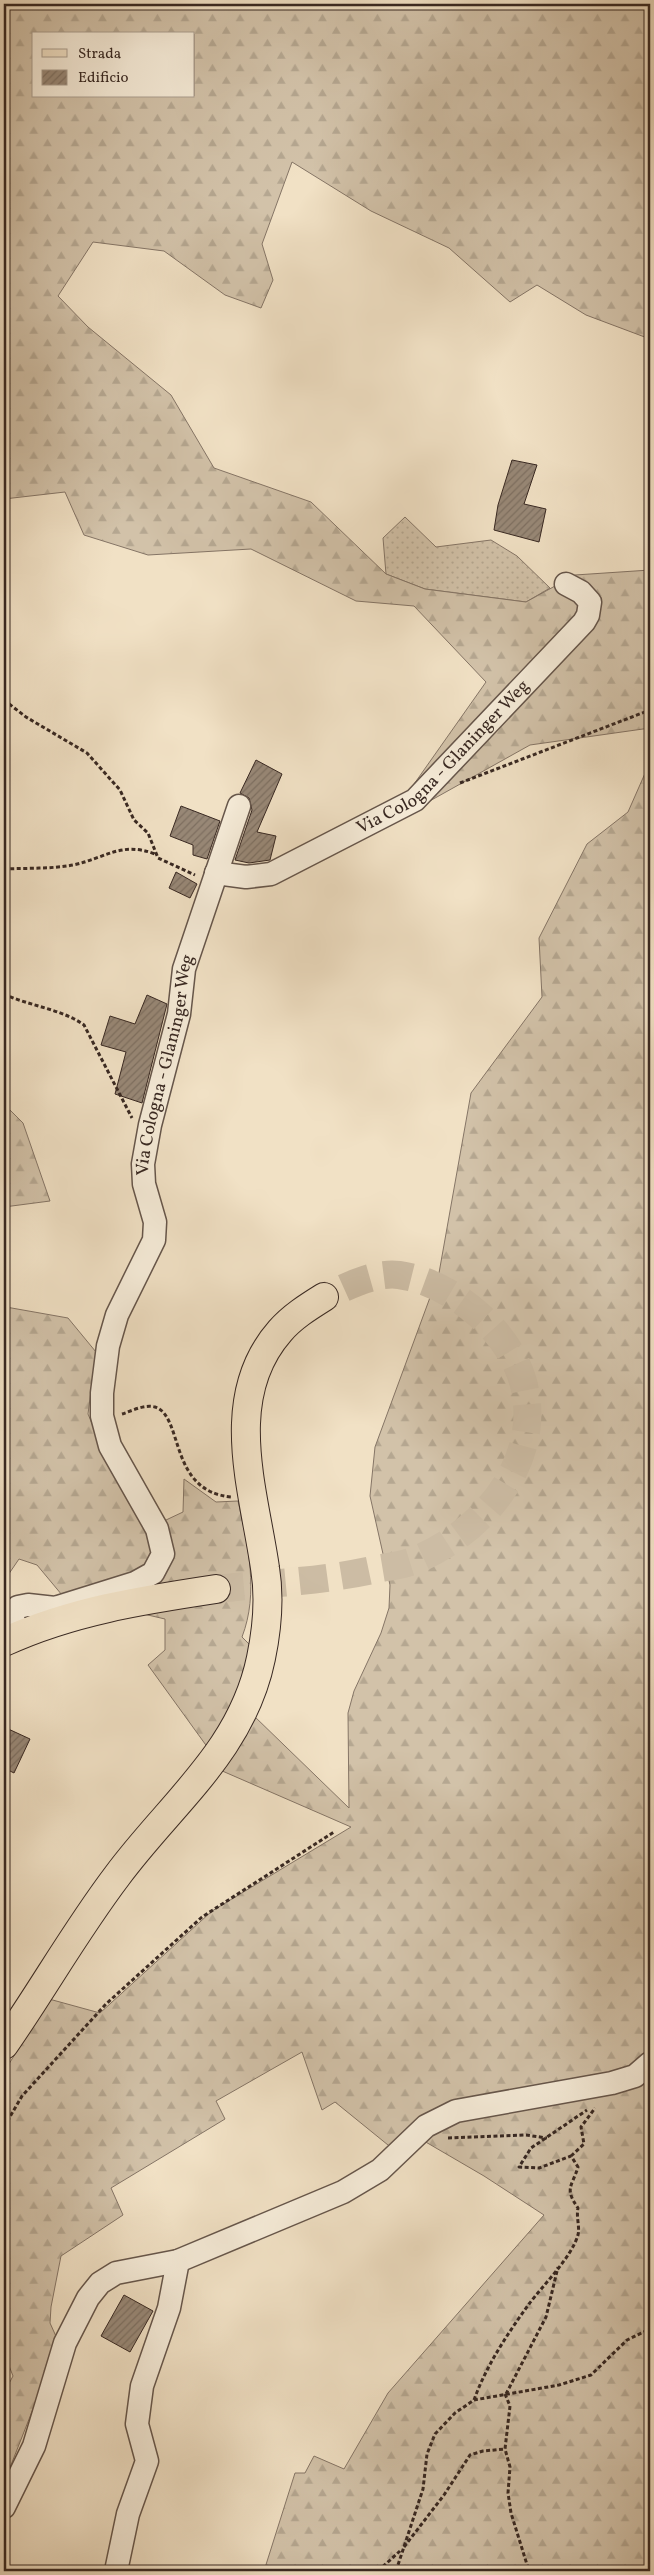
<svg xmlns="http://www.w3.org/2000/svg" width="654" height="2575" viewBox="0 0 654 2575" font-family="Vollkorn,serif">
	<style>
		.grass { fill: url(#grass-dots); stroke: #857566 }
		.forest { fill: url(#forest-firs); stroke: #857566; fill-rule: evenodd }
		.building { fill: url(#building-hatch); stroke: #382822 }
		.lines { fill: none; stroke-linecap: round; stroke-linejoin: round }
		.major-tunnel { stroke: #ccbca4; stroke-width: 28; stroke-dasharray: 28 14; stroke-linecap: butt }
		.minor-casing { stroke: #66564b; stroke-width: 25 }
		.major-casing { stroke: #382822; stroke-width: 30 }
		.path { stroke: #382822; stroke-width: 3; stroke-dasharray: 4 2.5; stroke-linecap: butt }
		.minor { stroke: #f6ecd9; stroke-width: 22 }
		.major { stroke: #f1e1c5; stroke-width: 28 }
		.labels { text-anchor: middle; dominant-baseline: central; stroke-width: 4.5; stroke-linejoin: round; paint-order: stroke }
		.street-label { font-size: 18px; fill: #382822; stroke: #f6ecd9 }
	</style>
	<defs>
		<pattern id="grass-dots" width="8" height="8" patternUnits="userSpaceOnUse" patternTransform="scale(1.25)"><rect width="8" height="8" fill="#d2c2a9"/><path d="M2 2h.1M6 6h.1" fill="none" stroke="#b5a791" stroke-width="1.8" stroke-linecap="round"/></pattern>
		<pattern id="forest-firs" width="22" height="20" patternUnits="userSpaceOnUse" patternTransform="scale(1.25)"><rect width="22" height="20" fill="#d2c2a9"/><path d="M5 1l3.5 6h-7zM16 11l3.5 6h-7z" fill="#b5a791"/></pattern>
		<pattern id="building-hatch" width="6" height="6" patternUnits="userSpaceOnUse" patternTransform="scale(1.25)"><rect width="6" height="6" fill="#988877"/><path d="M-1 1l2-2M0 6l6-6M5 7l2-2" fill="none" stroke="#7d6f61"/></pattern>
	</defs>
	<rect width="100%" height="100%" fill="#f1e1c5"/>
	<filter id="stains"><feTurbulence type="fractalNoise" baseFrequency=".004" numOctaves="4"/><feColorMatrix values="0 0 0 0 .2 0 0 0 0 .09 0 0 0 0 .02 0 0 0 .5 -.17"/></filter>
	<radialGradient id="worn" r=".72"><stop offset=".6" stop-color="#630" stop-opacity="0"/><stop offset="1" stop-color="#630" stop-opacity=".3"/></radialGradient>
	<path class="grass" d="M405,517L436,547L491,540L517,556L550,588L526,602L425,589L386,574L383,538Z"/>
	<path class="forest" d="M4,4H650V339L586,315L537,285L510,302L449,248L371,211L292,162L262,244L273,280L261,308L225,295L164,251L93,242L58,296L88,327L171,395L214,468L311,502L386,574L425,589L526,602L575,575L650,570V728L530,745L419,807L407,794L486,682L414,606L356,601L251,549L148,555L84,535L65,492L4,499ZM34,34H194V96H34Z
		M650,762V2571H264L295,2473H305L314,2456L344,2469L388,2393L544,2215L484,2176L424,2141L404,2158L335,2102L322,2110L302,2052L216,2101L225,2119L111,2188L123,2215L61,2256L51,2307L50,2323L59,2343L9,2470L4,2464V2393L13,2376L4,2353V2072L49,1999L100,2013L212,1911L351,1827L220,1770L253,1715L349,1808L348,1713L354,1691L381,1633L389,1608L390,1585L370,1496L375,1447L439,1273L471,1093L542,997L539,938L587,844L628,812Z
		M4,1104L23,1123L50,1201L4,1207Z
		M6,1307L68,1318L96,1352L88,1414L112,1471L149,1528L183,1512L184,1479L216,1502L238,1501C248,1545 259,1593 242,1637L252,1647L233,1704L208,1748L148,1665L165,1650V1619L62,1595L37,1565L19,1559L4,1581V1308Z"/>
	<path class="building" d="M512,460L537,465L524,504L546,509L539,542L494,530L498,505Z
		M256,760L282,774L257,832L276,836L270,860L249,863L235,860L252,810L249,798L240,793Z
		M181,806L220,821L207,859L193,855V845L170,836Z
		M176,872L197,884L190,898L169,888Z
		M147,995L167,1004L142,1103L115,1094L126,1052L101,1045L110,1016L135,1024Z
		M4,1727L30,1739L14,1773L4,1768Z
		M124,2295L153,2311L130,2352L101,2336Z"/>
	<g class="lines">
		<path class="major-tunnel" d="M216,1589C271,1583 327,1581 381,1568C393,1566 407,1564 418,1559C518,1515 573,1399 479,1315C458,1296 429,1279 399,1275C373,1272 347,1287 324,1297"/>
		<defs>
			<g id="minor">
				<path id="s1" d="M216,873L246,877L271,874L415,800L584,622L588,615L590,602L581,592L566,584"/>
				<path id="s2" d="M19,1635L12,1616L18,1607L28,1605L55,1608L135,1583L153,1573L163,1554L157,1529L110,1446L102,1416V1393L108,1346L117,1315L154,1240L155,1222L144,1184L143,1164L150,1125L179,1014L184,969L239,806"/>
				<path d="M4,2507L34,2446L65,2343L88,2298L100,2283L116,2273L178,2261L343,2192L380,2170L426,2126L456,2111L612,2083L635,2076L650,2063"/>
				<path d="M116,2571L128,2514L147,2461L137,2424L142,2386L169,2308L178,2261"/>
			</g>
			<path id="major" d="M4,1642C71,1611 143,1600 216,1589
				M4,2045C43,1989 76,1930 117,1876C170,1804 242,1751 261,1658C267,1629 270,1598 265,1568C254,1491 221,1398 280,1331C292,1317 308,1307 324,1297"/>
		</defs>
		<use href="#minor" class="minor-casing"/>
		<use href="#major" class="major-casing"/>
		<path class="path" d="M4,700L26,717L87,753L120,790L134,820L148,833L158,858L195,875
			M460,783L650,710
			M4,869C26,868 51,869 73,865C106,858 121,841 155,854
			M4,994C29,1006 62,1009 84,1025L132,1118
			M122,1414C132,1411 144,1404 155,1407C184,1416 168,1492 232,1497
			M4,2127L22,2096L106,2004L202,1917L334,1832
			M448,2138L526,2135L547,2138
			M571,2156L584,2144L581,2127L595,2108
			M505,2394L510,2406L505,2449L510,2467L508,2493L511,2513L529,2571
			M506,2394L546,2317L558,2267
			M474,2400C486,2366 508,2333 529,2304C544,2284 571,2258 578,2235C580,2227 576,2217 578,2208C564,2188 572,2187 578,2167L571,2156L539,2168L519,2167L531,2148L587,2110
			M404,2547L444,2495L470,2455L483,2451L505,2449
			M378,2571L400,2551
			M396,2571L423,2489L427,2454L435,2434L455,2413L474,2400L559,2385L591,2375L627,2340L650,2329"/>
		<use href="#minor" class="minor"/>
		<use href="#major" class="major"/>
	</g>
	<g class="labels">
		<g class="street-label">
			<text stroke="none"><textPath href="#s1" startOffset="266">Via Cologna - Glaninger Weg</textPath></text>
			<text stroke="none"><textPath href="#s2" startOffset="712">Via Cologna - Glaninger Weg</textPath></text>
		</g>
	</g>
	<rect width="654" height="2575" fill="none" stroke="#f1e1c5" stroke-width="20"/>
	<rect x="5" y="5" width="644" height="2565" fill="none" stroke="#382822" stroke-width="2.5"/>
	<rect x="10" y="10" width="634" height="2555" fill="none" stroke="#382822"/>
	<rect x="32" y="32" width="162" height="65" fill="#f6ecd9" stroke="#aa9e90"/>
	<rect x="42" y="49" width="25" height="8" fill="#f1e1c5" stroke="#aa9e90"/>
	<text x="78" y="58" font-size="15" fill="#382822">Strada</text>
	<rect x="42" y="70" width="25" height="15" fill="url(#building-hatch)" stroke="#aa9e90"/>
	<text x="78" y="82" font-size="15" fill="#382822">Edificio</text>
	<rect width="100%" height="100%" filter="url(#stains)"/>
	<rect width="100%" height="100%" fill="url(#worn)"/>
</svg>
